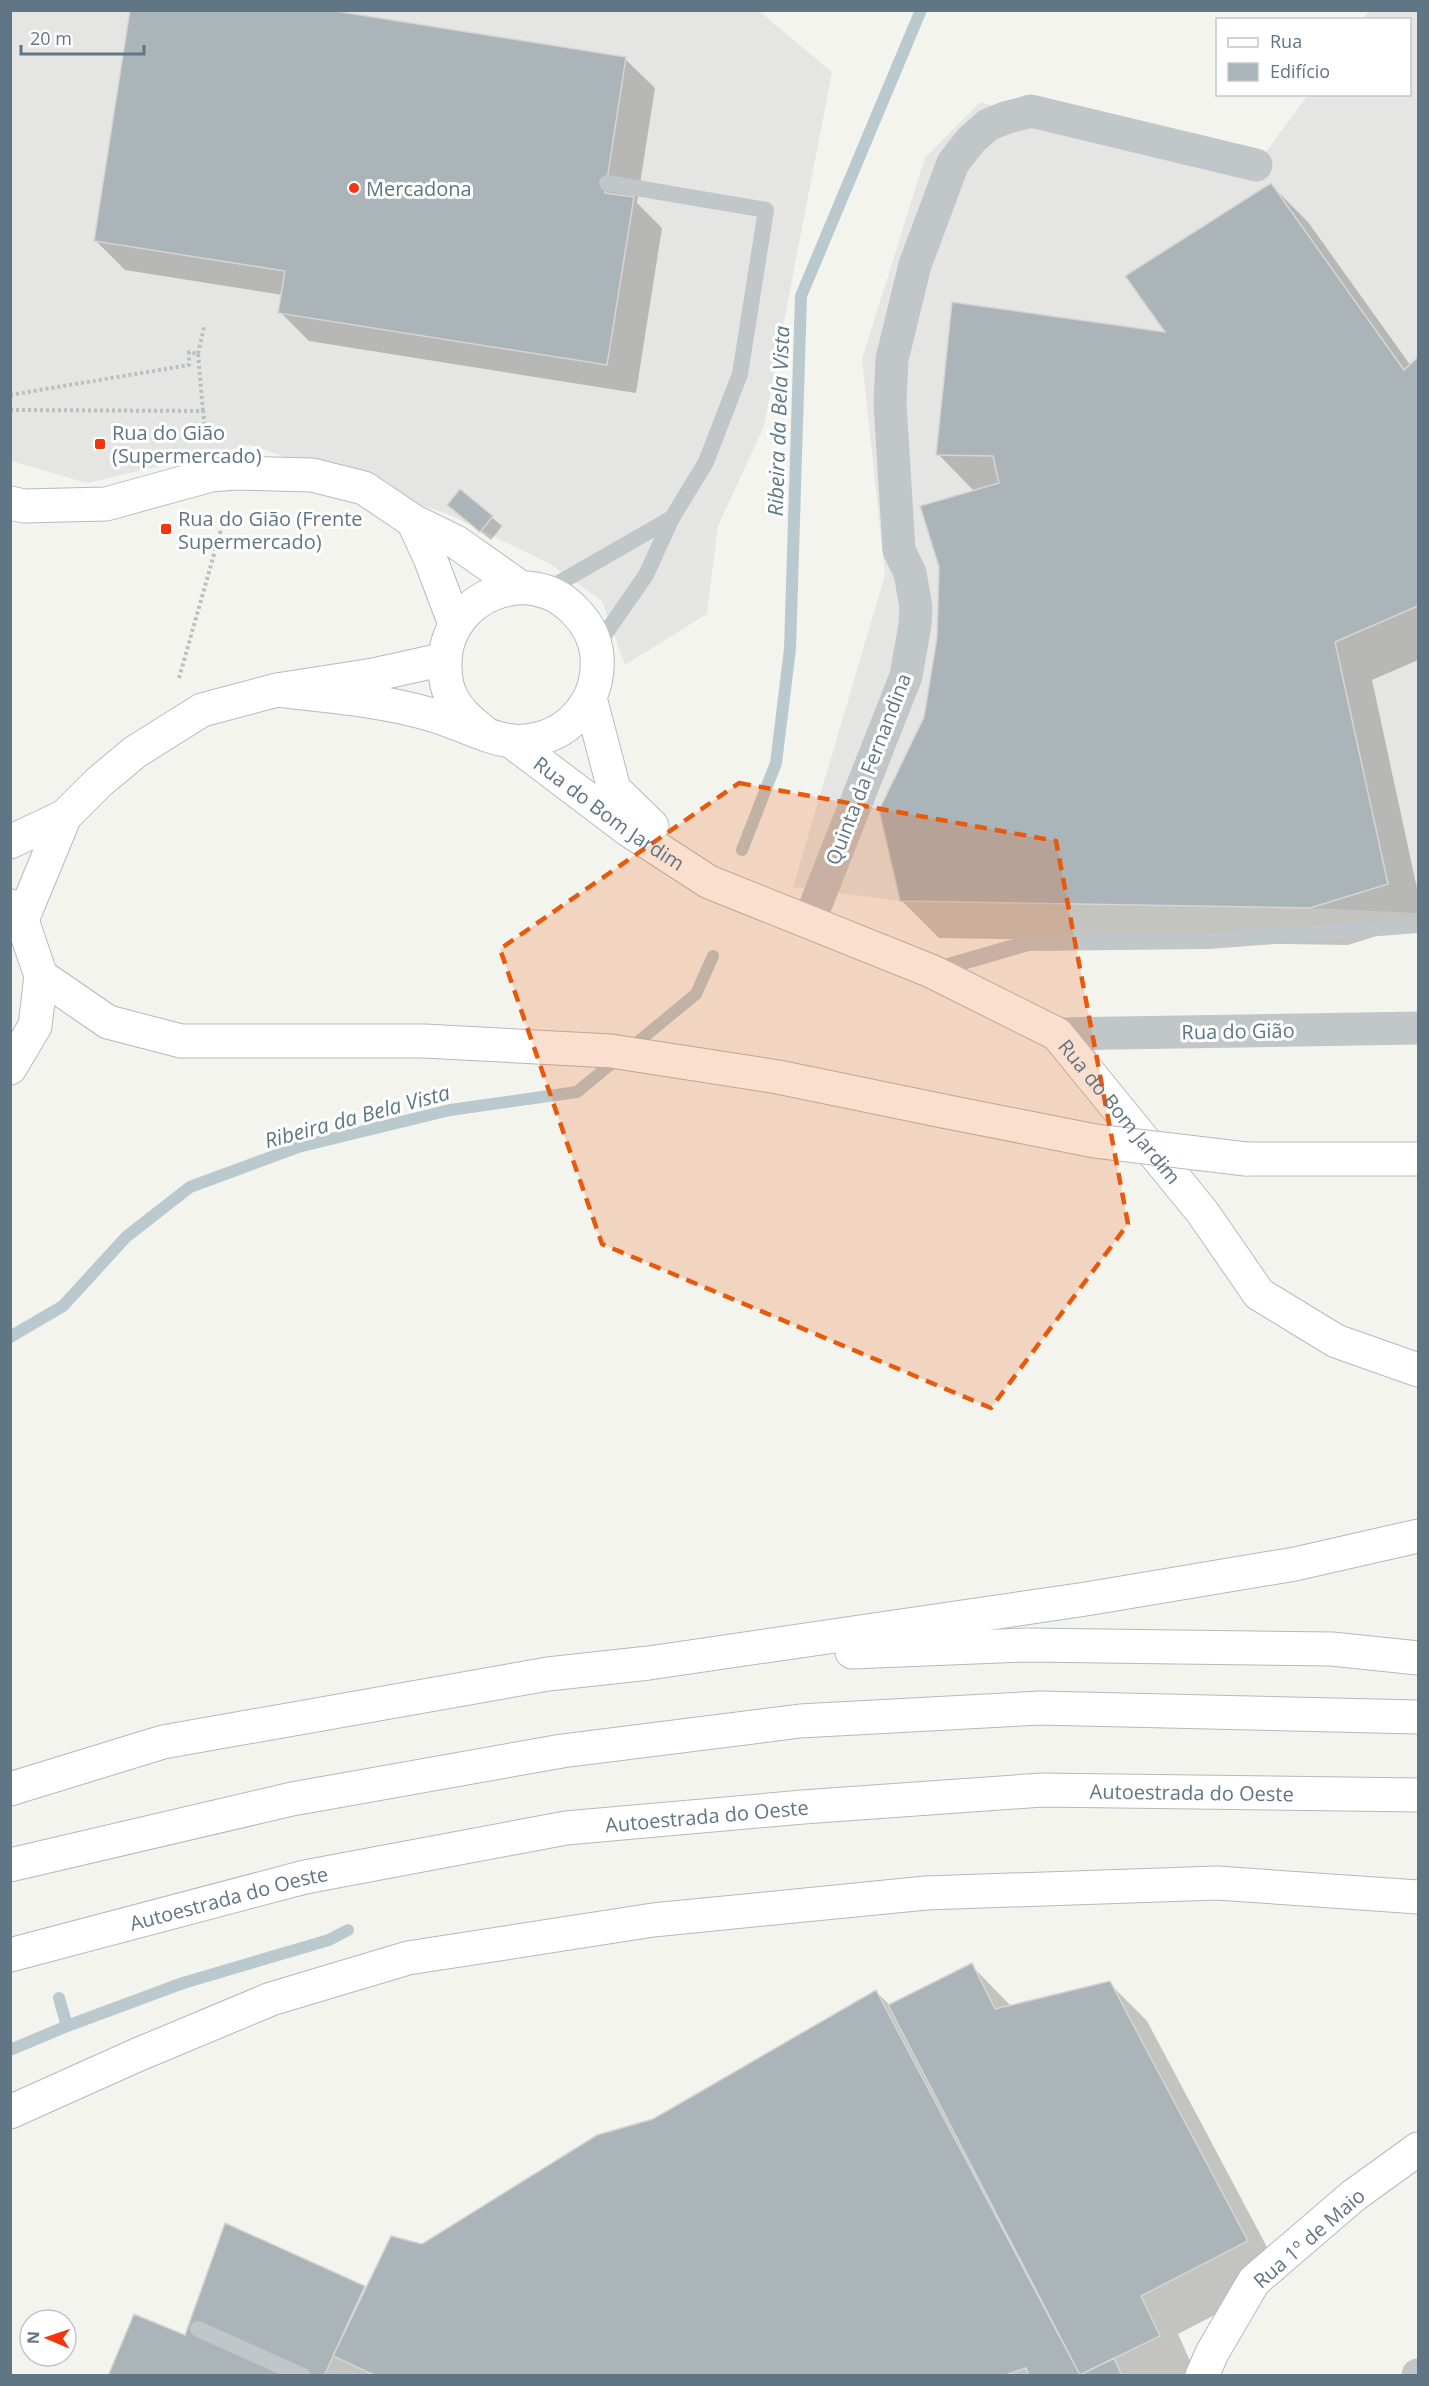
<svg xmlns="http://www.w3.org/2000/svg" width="1429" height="2386" viewBox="0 0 1429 2386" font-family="'Open Sans',sans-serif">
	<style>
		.built { fill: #e5e5e3 }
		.shadow { fill: #0003 }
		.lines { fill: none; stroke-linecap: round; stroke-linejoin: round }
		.stream { stroke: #bac9cd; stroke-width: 12 }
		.building { fill: #abb5b9; stroke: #d5d5d2; stroke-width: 1.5 }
		.secondary-casing { stroke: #b5bbbf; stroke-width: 35 }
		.highway-casing { stroke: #b5b9bc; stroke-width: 35 }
		.path { stroke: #bcbfc1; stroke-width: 4; stroke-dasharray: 3 3; stroke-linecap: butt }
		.lane { stroke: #c1c6c9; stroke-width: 16 }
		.street { stroke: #c1c6c9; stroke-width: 33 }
		.secondary { stroke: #fff; stroke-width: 33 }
		.highway { stroke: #fff; stroke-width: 33 }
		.highway-bridge-casing { stroke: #b5b9bc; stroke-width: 35; stroke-linecap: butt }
		.highway-bridge { stroke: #fff; stroke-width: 33 }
		.marked { fill: #e8590c; fill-opacity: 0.2; stroke: #e8590c; stroke-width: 4.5; stroke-dasharray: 12 8; stroke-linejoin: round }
		.poi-dot { fill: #f6350e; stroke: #fff; stroke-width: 2 }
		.labels { text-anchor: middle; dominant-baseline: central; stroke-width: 6; stroke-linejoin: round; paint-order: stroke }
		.poi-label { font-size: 20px; fill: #607684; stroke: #fff; text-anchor: start }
		.street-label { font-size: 20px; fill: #607684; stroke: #fff }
		.water-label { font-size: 21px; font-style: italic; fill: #5b7a82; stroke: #fff }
	</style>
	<rect width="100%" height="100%" fill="#f4f4ef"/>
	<path class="built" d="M10,11H759L832,72L764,426L718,526L707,614L625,665L602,601L550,564L450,515L251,445L87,483L11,461Z
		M1369,11H1418V913L1310,908L900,901L793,887L885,575L862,359L925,158L980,102L1249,175L1308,95L1410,94V20L1362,19Z"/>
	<path class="shadow" d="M625,59L655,88L637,203L662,228L636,393L309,341L280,312L283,295L125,270L95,240Z
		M1271,185L1308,222L1411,366L1418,359V660L1372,680L1418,893V923L1348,945L939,938L901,900L926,717L975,492L938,454L1168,334Z
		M460,491L502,526L491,540L459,514Z
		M971,1965L1011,2006L1109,1983L1147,2021L1284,2279L1178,2334L1196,2374L1192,2376H110L364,2288L366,2290L422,2245L654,2120L876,1992L890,2005Z"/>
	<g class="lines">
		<path class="stream" d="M742,850L776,763L790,649L801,296L921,10
			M10,1337L63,1306L126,1237L190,1187L298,1147L450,1110L577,1092L696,994L713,956
			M59,1998L67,2026
			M10,2050L67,2026L183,1983L329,1940L348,1930"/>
	</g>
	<path class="building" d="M130,10H329L626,57L605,193L634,197L607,365L278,313L285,271L94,241Z
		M1271,183L1404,370L1418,357V606L1335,642L1388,884L1310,908L900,901L879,810L924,717L937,637L939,567L920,506L999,483L993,456L936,455L952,302L1165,332L1125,276Z
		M460,489L493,516L480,532L447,505Z
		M972,1963L995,2009L1110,1981L1248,2241L1141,2296L1160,2336L1080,2375L888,2005Z
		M876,1990L1080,2375L1114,2358L1122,2376H1029L1026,2368L1003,2376H376L333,2356L391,2236L422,2244L597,2135L653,2119Z
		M225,2223L365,2286L324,2376H108L134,2314L185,2335Z"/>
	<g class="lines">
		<defs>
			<g id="secondary">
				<path d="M10,503L24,506L106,504L211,475L236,473L312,475L364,488L413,521L456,542L520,587"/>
				<path d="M413,521L430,558L455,624"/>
				<path d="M277,690C327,696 380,700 429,714C456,721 483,737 511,741C530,743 551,737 566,726C590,707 599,684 597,655C595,638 587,623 575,611C531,563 449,595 445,659C445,672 445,686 452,698C460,714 473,723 486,734"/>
				<path d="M590,698L614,789L652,826"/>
				<path id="s1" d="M511,741L630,831L709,882L931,971L1057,1034L1203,1213L1259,1294L1336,1341L1418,1370"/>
				<path d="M10,842L65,816L99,782L135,752L202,710L277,690L373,675L445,659"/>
				<path d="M10,906L22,920L41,976L35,1026L10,1068"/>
				<path d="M22,920L65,816"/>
				<path d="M1202,2376L1212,2353L1254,2281L1353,2196L1418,2149"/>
			</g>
			<g id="highway">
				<path d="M41,976L108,1022L181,1041H424L611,1051L778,1077L943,1111"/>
				<path d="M1246,1159H1418"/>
				<path d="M852,1652L1027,1645L1332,1649L1418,1658"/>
				<path d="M10,1789L163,1742L548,1674L649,1663L1086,1599L1295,1564L1418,1536"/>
				<path d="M10,1865L292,1799L562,1751L800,1721L1040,1708L1418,1717"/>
				<path id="s2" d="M10,1955L305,1877L566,1828L803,1807L1042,1790L1418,1795"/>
				<path d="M10,2112L137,2055L271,1999L408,1958L653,1920L926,1893L1217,1883L1418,1897"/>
			</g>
		</defs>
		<use href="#secondary" class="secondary-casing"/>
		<use href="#highway" class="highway-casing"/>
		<path class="path" d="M198,354L203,411
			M10,395L189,365V352L198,354L204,327
			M10,410L203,411L206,438
			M179,678L226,512"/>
		<path class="lane" d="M545,591L672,518
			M596,647L646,575L672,518L706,462L740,374L766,210L607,183
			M935,970L1028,943L1208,941L1418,925
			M198,2329L303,2376"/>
		<path class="street" d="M809,922L906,676L915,625L916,607L910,573L899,550L890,403L892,359L915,265L953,163L971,140L988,125L1005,118L1031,111L1256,165
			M1057,1034L1418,1028
			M1418,2376V2375"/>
		<use href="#secondary" class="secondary"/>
		<use href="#highway" class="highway"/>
		<defs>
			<path id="highway-bridge" d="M943,1111L1095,1141L1246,1159"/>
		</defs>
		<use href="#highway-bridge" class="highway-bridge-casing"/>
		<use href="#highway-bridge" class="highway-bridge"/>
	</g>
	<path class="marked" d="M739,783L1056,841L1128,1224L991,1408L602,1244L500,949Z"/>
	<g class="poi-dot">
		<circle cx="354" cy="188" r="6"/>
		<rect x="94" y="438" width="12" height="12" rx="3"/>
		<rect x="160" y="523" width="12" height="12" rx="3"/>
	</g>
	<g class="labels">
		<g class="poi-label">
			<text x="366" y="188">Mercadona</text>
			<text x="112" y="432">Rua do Gião<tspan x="112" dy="23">(Supermercado)</tspan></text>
			<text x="178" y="518">Rua do Gião (Frente<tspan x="178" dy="23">Supermercado)</tspan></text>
		</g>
		<g class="street-label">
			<text transform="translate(868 769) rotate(-69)">Quinta da Fernandina</text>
			<text stroke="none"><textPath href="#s1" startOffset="122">Rua do Bom Jardim</textPath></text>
			<text transform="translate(1238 1031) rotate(-1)">Rua do Gião</text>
			<text stroke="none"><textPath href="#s1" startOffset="723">Rua do Bom Jardim</textPath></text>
			<text stroke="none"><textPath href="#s2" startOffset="1198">Autoestrada do Oeste</textPath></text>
			<text stroke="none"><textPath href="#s2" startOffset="712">Autoestrada do Oeste</textPath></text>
			<text stroke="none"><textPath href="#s2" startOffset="226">Autoestrada do Oeste</textPath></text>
			<text transform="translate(1309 2238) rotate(-41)">Rua 1º de Maio</text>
		</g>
		<g class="water-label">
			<text transform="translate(778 421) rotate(-88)">Ribeira da Bela Vista</text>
			<text transform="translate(357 1116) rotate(-15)">Ribeira da Bela Vista</text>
		</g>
	</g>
	<rect width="1429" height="2386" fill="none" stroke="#607684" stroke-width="24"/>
	<rect x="1216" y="18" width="195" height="78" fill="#ffffff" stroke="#bfc8ce" stroke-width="1.5"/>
	<rect x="1228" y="38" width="30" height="9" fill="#ffffff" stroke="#bfc8ce" stroke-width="1.5"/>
	<text x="1270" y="48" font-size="18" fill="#607684">Rua</text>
	<rect x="1228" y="63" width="30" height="18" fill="#abb5b9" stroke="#bfc8ce" stroke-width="1.5"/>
	<text x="1270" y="78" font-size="18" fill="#607684">Edifício</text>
	<g transform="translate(48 2338) rotate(272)"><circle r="28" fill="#ffffff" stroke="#bfc8ce" stroke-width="1.5"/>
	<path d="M0-4.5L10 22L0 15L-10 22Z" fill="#f6350e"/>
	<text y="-9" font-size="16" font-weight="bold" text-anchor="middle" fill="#607684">N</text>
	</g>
	<path d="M21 45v9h123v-9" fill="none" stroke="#607684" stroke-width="3"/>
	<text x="30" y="45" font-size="18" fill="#607684" stroke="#ffffff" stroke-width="4.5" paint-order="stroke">20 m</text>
</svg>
